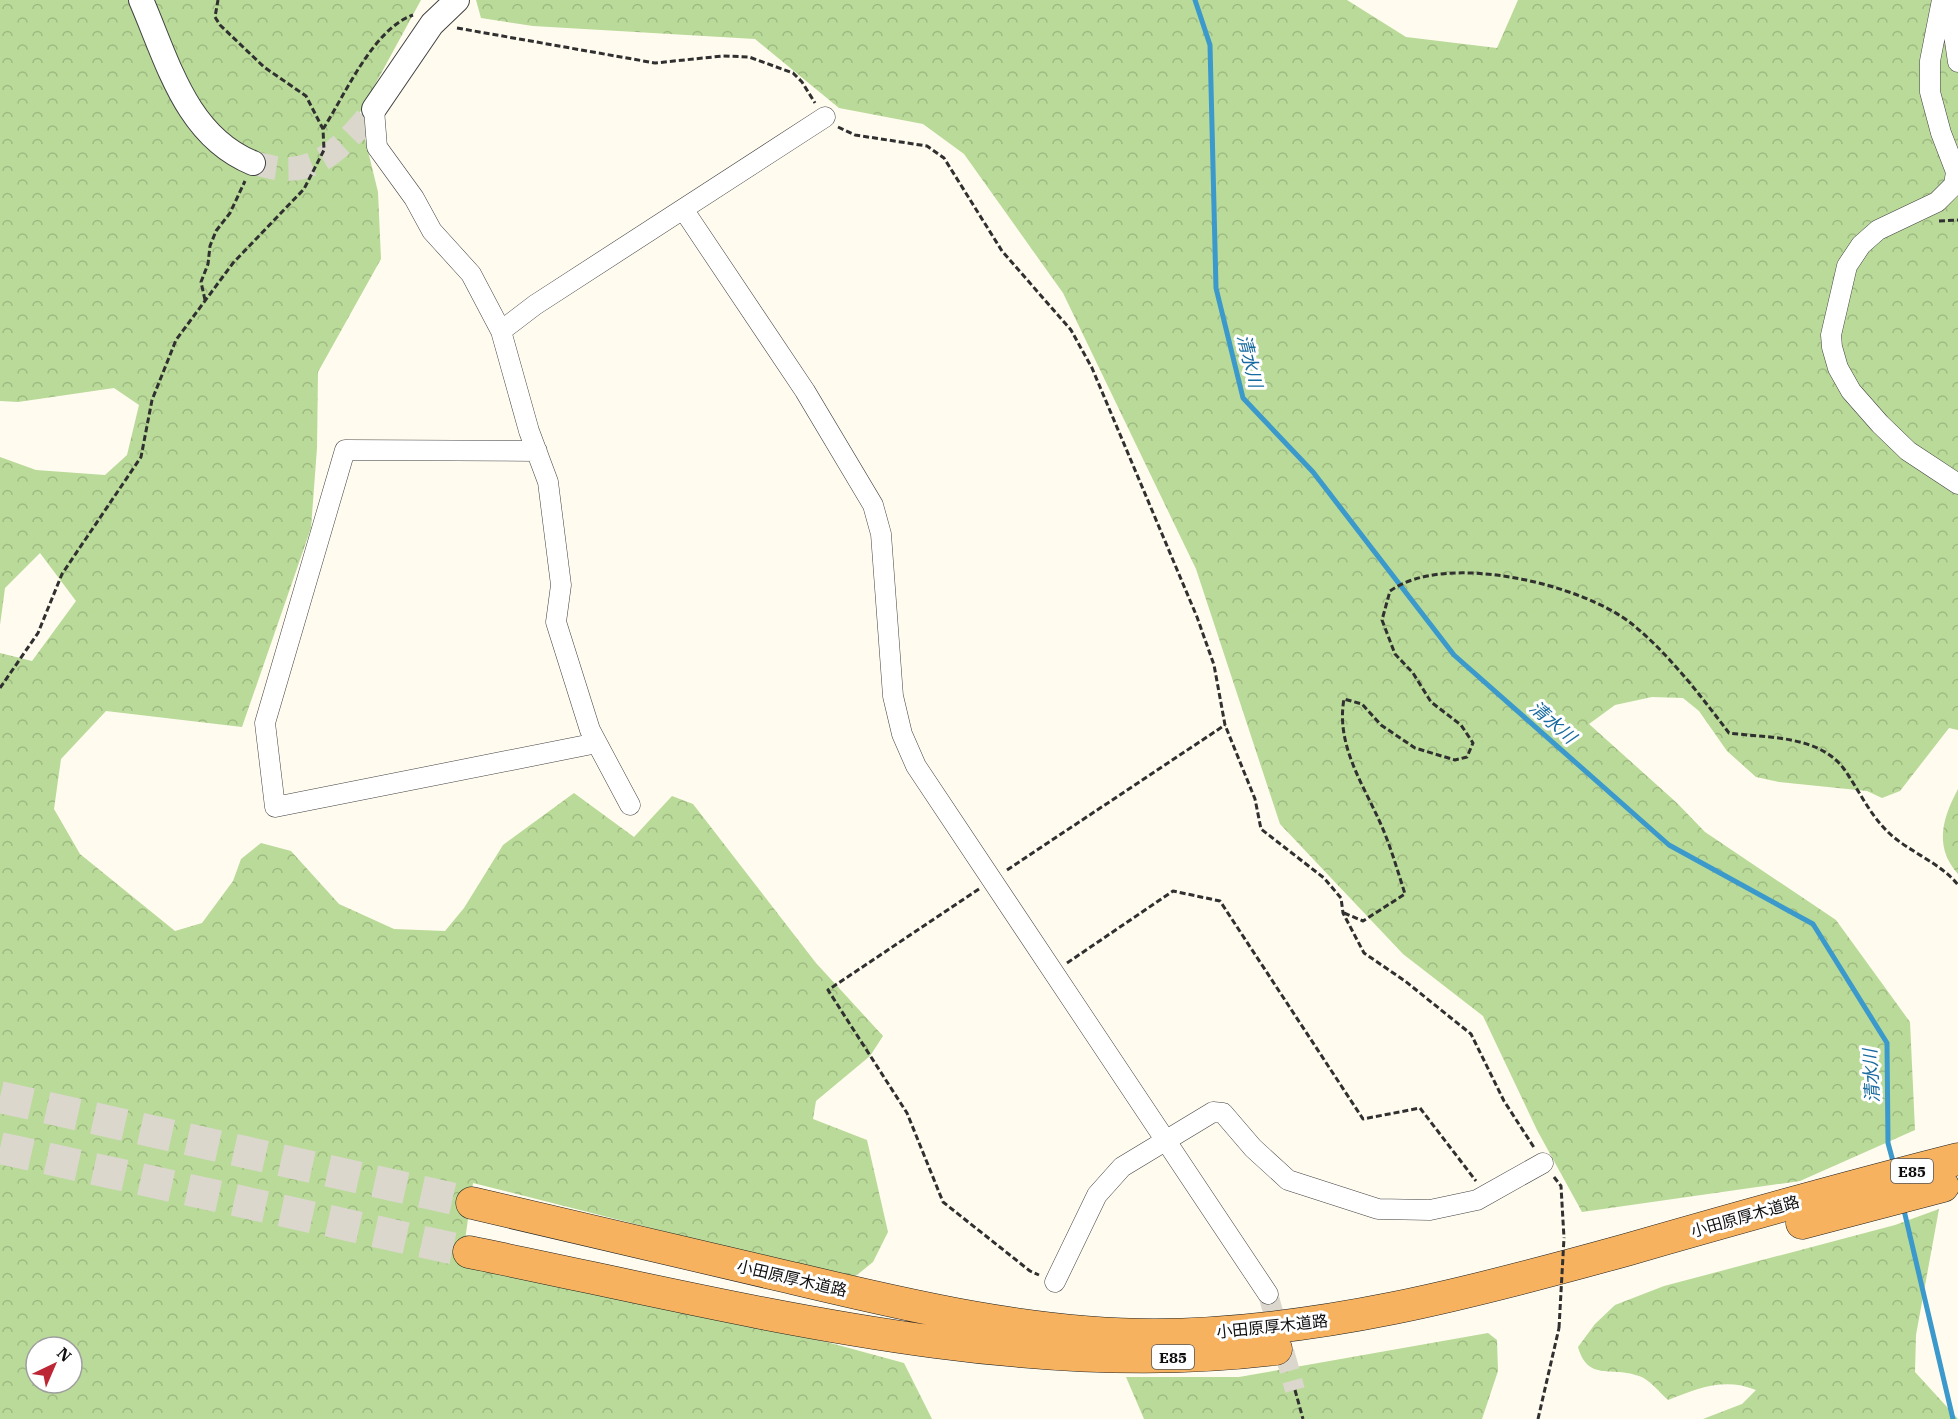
<svg xmlns="http://www.w3.org/2000/svg" width="1958" height="1419" viewBox="0 0 1958 1419" font-family="'IBM Plex Serif','Noto Sans JP',serif">
	<style>
		.forest { fill: url(#forest-crowns); fill-rule: evenodd }
		.lines { fill: none; stroke-linecap: round; stroke-linejoin: round }
		.stream { stroke: #3b99cc; stroke-width: 5 }
		.minor-tunnel { stroke: #dbd7cd; stroke-width: 20; stroke-dasharray: 20 10; stroke-linecap: butt }
		.tertiary-tunnel { stroke: #dbd7cd; stroke-width: 24; stroke-dasharray: 24 12; stroke-linecap: butt }
		.trunk-tunnel { stroke: #dbd7cd; stroke-width: 32; stroke-dasharray: 32 16; stroke-linecap: butt }
		.minor-casing { stroke: #414141; stroke-width: 21 }
		.tertiary-casing { stroke: #414141; stroke-width: 26 }
		.trunk-casing { stroke: #1f1f1f; stroke-width: 33 }
		.path { stroke: #303030; stroke-width: 3; stroke-dasharray: 6 3; stroke-linecap: butt }
		.minor { stroke: #fff; stroke-width: 20 }
		.tertiary { stroke: #fff; stroke-width: 24 }
		.trunk { stroke: #f6b25f; stroke-width: 32 }
		.path-bridge { stroke: #303030; stroke-width: 3; stroke-dasharray: 6 3; stroke-linecap: butt }
		.labels { text-anchor: middle; dominant-baseline: central; stroke-width: 6; stroke-linejoin: round; paint-order: stroke }
		.shield { fill: #fff; stroke: #565656; stroke-width: 1.5 }
		.shield-label { font-size: 15px; font-weight: bold; fill: #0e0e0e }
		.street-label { font-size: 16px; fill: #0e0e0e; stroke: #fff }
		.water-label { font-size: 18px; font-style: italic; fill: #176a9f; stroke: #fff }
	</style>
	<defs>
		<pattern id="forest-crowns" width="20" height="18" patternUnits="userSpaceOnUse" patternTransform="scale(1.5)"><rect width="20" height="18" fill="#b9da98"/><path d="M2 6a3 3 0 1 1 6 0M12 15a3 3 0 1 1 6 0" fill="none" stroke="#9eba82"/></pattern>
	</defs>
	<rect width="100%" height="100%" fill="#fffbef"/>
	<path class="forest" d="M0,0H421L359,114L378,192L381,259L318,372L317,448L311,528L242,727L106,711L61,759L54,809L80,854L175,931L202,923L233,881L241,859L261,843L291,851L339,904L394,929L445,931L464,908L503,845L574,793L634,837L672,796L693,804L816,963L883,1036L870,1056L816,1101L813,1119L867,1140L888,1232L873,1262L852,1279L473,1183L462,1262L823,1341L904,1363L932,1419H0V653L32,661L76,601L40,553L5,588L0,625V457L36,470L105,475L127,455L139,405L114,388L18,402L0,401ZM36,1347H72V1383H36Z
		M476,0H1347L1406,37L1497,48L1518,0H1958V730L1949,728L1900,791L1882,798L1867,791L1779,782L1756,777L1727,751L1699,711L1683,698L1652,697L1615,705L1589,724L1677,803L1705,832L1836,920L1910,1022L1915,1130L1800,1181L1582,1212L1537,1130L1483,1016L1403,954L1280,824L1196,569L1063,293L964,154L923,124L839,108L755,39L533,26L481,18Z
		M1958,789V874C1934,847 1942,819 1958,789Z
		M1939,1209L1916,1335L1915,1372L1958,1419H1703L1742,1404L1756,1390C1725,1377 1698,1388 1668,1400C1660,1393 1649,1379 1639,1376C1612,1366 1588,1382 1578,1347L1595,1324L1615,1305L1664,1286L1895,1225Z
		M1488,1333L1497,1340L1498,1371L1482,1419H1144L1126,1377H1239Z"/>
	<g class="lines">
		<path class="stream" d="M1195,0L1210,45L1216,288L1243,398L1313,472L1454,655L1669,845L1813,924L1887,1043L1888,1143L1894,1165
			M1903,1206L1953,1419"/>
		<path class="minor-tunnel" d="M1268,1294L1295,1390"/>
		<path class="tertiary-tunnel" d="M253,163C264,165 275,169 286,169C324,170 352,136 374,109"/>
		<path class="trunk-tunnel" d="M0,1097L472,1203
			M0,1148L469,1252"/>
		<defs>
			<path id="minor" d="M1942,0L1930,61V92L1941,133L1956,172L1954,185L1937,202L1878,230L1861,245L1847,266L1831,335L1832,347L1838,368L1851,391L1880,424L1908,451L1958,484
				M1949,0L1958,62
				M374,109L377,147L414,198L432,231L471,274L501,331L529,431L548,482L561,585L556,622L590,730L630,805
				M683,209L805,391L873,505L881,534L893,696L902,734L916,766L1268,1294
				M501,331L535,305L825,117
				M537,451L345,450L265,723L275,807L597,743
				M1055,1282L1097,1195L1122,1167L1213,1112L1223,1113L1253,1148L1288,1180L1378,1209L1430,1210L1477,1200L1543,1163"/>
			<path id="tertiary" d="M141,0C168,62 186,136 253,163
				M374,109L432,24L457,0"/>
			<path id="trunk" d="M472,1203C579,1228 686,1253 792,1278C910,1306 1032,1335 1154,1335C1316,1334 1471,1293 1626,1250C1737,1218 1847,1187 1958,1159
				M1802,1223L1943,1186
				M469,1252C726,1304 1013,1382 1276,1349"/>
		</defs>
		<use href="#minor" class="minor-casing"/>
		<use href="#tertiary" class="tertiary-casing"/>
		<use href="#trunk" class="trunk-casing"/>
		<path class="path" d="M457,28L655,63L723,56L749,57L793,73L802,82L815,103
			M838,127L855,135L927,146L944,158L1002,251L1071,330L1092,368L1197,617L1214,665L1225,725L1255,799L1261,829L1324,878L1341,898L1343,913L1364,953L1405,981L1471,1034L1504,1101L1535,1149
			M323,129C345,95 373,29 413,15
			M1939,221L1958,220
			M205,300L201,282L208,264L210,246L216,231L230,213L245,181
			M0,688L38,633L62,574L141,457L152,400L176,340L233,263L304,189L324,150L323,129L306,96L264,67L220,25L215,17L218,0
			M1007,870L1225,725
			M979,889L828,990L907,1113L943,1202L1030,1271L1039,1275
			M1344,913L1363,921L1405,894C1397,869 1390,844 1379,820C1361,781 1336,743 1344,699L1362,704L1381,725L1415,748L1455,760L1467,757L1473,743L1461,725L1431,702L1413,673L1395,654L1382,620L1390,591C1445,551 1582,584 1632,624C1669,654 1700,695 1729,733C1767,738 1819,735 1844,769C1859,790 1869,814 1889,833C1909,852 1941,863 1958,885
			M1067,963L1173,891L1220,901L1363,1119L1420,1108L1476,1181
			M1554,1177L1561,1186L1564,1238
			M1295,1390L1303,1419
			M1538,1419L1559,1328"/>
		<use href="#minor" class="minor"/>
		<use href="#tertiary" class="tertiary"/>
		<use href="#trunk" class="trunk"/>
		<path class="path-bridge" d="M1559,1328L1564,1238"/>
	</g>
	<g class="labels">
		<g class="shield">
			<rect x="1891" y="1159" width="42" height="24" rx="4.5"/>
			<rect x="1152" y="1345" width="42" height="24" rx="4.5"/>
		</g>
		<g class="shield-label">
			<text x="1912" y="1171">E85</text>
			<text x="1173" y="1357">E85</text>
		</g>
		<g class="street-label">
			<text transform="translate(1745 1216) rotate(-16)">小田原厚木道路</text>
			<text transform="translate(792 1278) rotate(13)">小田原厚木道路</text>
			<text transform="translate(1272 1326) rotate(-6)">小田原厚木道路</text>
		</g>
		<g class="water-label">
			<text transform="translate(1250 361) rotate(76)">清水川</text>
			<text transform="translate(1553 722) rotate(41)">清水川</text>
			<text transform="translate(1871 1076) rotate(-93)">清水川</text>
		</g>
	</g>
	<g transform="translate(54 1365) rotate(44)"><circle r="28" fill="#ffffff" stroke="#9f9f9f" stroke-width="1.5"/>
	<path d="M0-4.5L10 22L0 15L-10 22Z" fill="#bd2634"/>
	<text y="-9" font-size="16" font-weight="bold" text-anchor="middle" fill="#0e0e0e">N</text>
	</g>
</svg>
